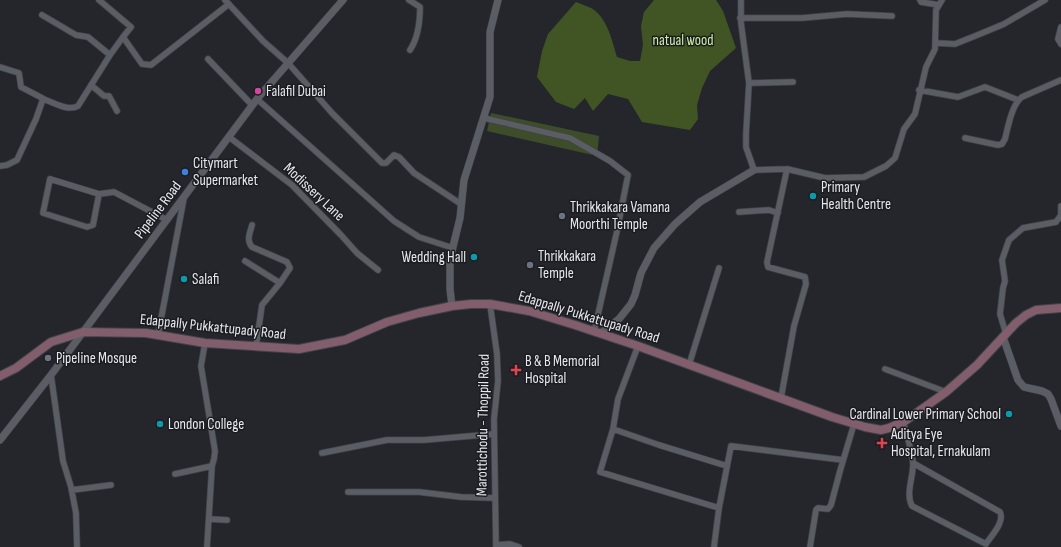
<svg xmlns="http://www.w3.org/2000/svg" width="1061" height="547" viewBox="0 0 1061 547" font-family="'Sofia Sans Condensed',sans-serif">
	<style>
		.green { fill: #3e4d29 }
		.forest { fill: #405523 }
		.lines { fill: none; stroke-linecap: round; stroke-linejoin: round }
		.minor-casing { stroke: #414348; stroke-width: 7 }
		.tertiary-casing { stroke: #414348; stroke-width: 8 }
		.secondary-casing { stroke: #414348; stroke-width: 10 }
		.minor { stroke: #5b5d65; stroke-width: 5.5 }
		.tertiary { stroke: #5b5d65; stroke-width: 7 }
		.secondary { stroke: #825d6b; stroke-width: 8 }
		.hotel-dot { fill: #d1479c; stroke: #1b1c22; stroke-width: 1.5 }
		.shop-dot { fill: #3f7fe0; stroke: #1b1c22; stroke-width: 1.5 }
		.culture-dot { fill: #0f9aa8; stroke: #1b1c22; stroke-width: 1.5 }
		.worship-dot { fill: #6b7280; stroke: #1b1c22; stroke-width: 1.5 }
		.health-dot { fill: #e0444e; stroke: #1b1c22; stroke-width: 1.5 }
		.labels { text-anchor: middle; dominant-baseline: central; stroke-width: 3; stroke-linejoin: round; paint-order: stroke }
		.park-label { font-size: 15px; fill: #cdf1a3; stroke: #1b1c22 }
		.poi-label { font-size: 15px; fill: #e7e8ec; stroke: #1b1c22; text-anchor: start }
		.street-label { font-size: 15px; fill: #e7e8ec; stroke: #1b1c22 }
	</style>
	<rect width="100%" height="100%" fill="#24262c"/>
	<path class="green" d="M491,113L599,136L597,156L487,131Z"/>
	<path class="forest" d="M654,0H716L723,11L736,48L710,71L702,88L697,105L698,119L690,130L642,122L628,99L608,94L593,111L585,98L574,109L556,102L537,77L542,51L548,34L576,2C581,4 586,6 591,8C607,17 612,40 617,57L630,61H640L643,45L641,26L644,12Z"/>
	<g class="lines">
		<defs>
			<path id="minor" d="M99,0L131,27L123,37
				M225,0L263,41L288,63L332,113L382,163H386L394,155L399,157L414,173L461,204
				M409,0L420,7C420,21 418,38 410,50
				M741,0V23L749,83L746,134V147L754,170L787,169L825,178L864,177L886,166L895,158L904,129L915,114L926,67L935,49L936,10L942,0
				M920,0L921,2L939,5
				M42,15L76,35L88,37L110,55L123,37L142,64L151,65L229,4
				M740,18H802L847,14L892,16
				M1061,27L1058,39L1061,44
				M935,43L955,44L980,34L1004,24L1045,0
				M208,59L252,105
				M0,67L19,73L21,87L44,99
				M749,83L793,82
				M91,85L104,96H109L117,111
				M919,90L958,97L985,87L1018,100
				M257,99L394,221L419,237L453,248
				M484,118L570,138L610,161L628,175L617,231L594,332
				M229,137L292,185L341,235L357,253L378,270
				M965,138L998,145L1002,144L1005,139C1008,127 1012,104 1022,97L1061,80
				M0,166L7,165L17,160L36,119L43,99C53,102 68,112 78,106L110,55
				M99,194L93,225L87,227L43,213L50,179L99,194L114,192L167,220
				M739,212L769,210L778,213
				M252,225C250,233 246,240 252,247L287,262L290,268L280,283
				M245,261L280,283L262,305L256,347
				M490,304L497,354L498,381L494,419L496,547
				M1006,334L1000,314L1003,288L1005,281L1002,260L1009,240L1023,228L1056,222L1061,215V206
				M158,335L184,198
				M205,343L201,366L215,451L214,459L212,466L207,547
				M638,346L618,399L613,429L659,445L727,466
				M689,365L719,268
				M885,369L946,392
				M51,375L63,461L71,487L76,513L77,547
				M781,398L794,326L806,284L805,277L768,267L767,262L787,169
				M903,422C907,435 911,448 913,462C914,476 905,493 912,506L986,544C991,536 1005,522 1000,512L913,463
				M613,429L600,472L719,508L731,446L843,460
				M322,453L387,440H424L494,434
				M175,474L212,466
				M72,490L111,485
				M348,492H419L461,497L495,498
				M209,519L227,520
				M496,545L510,544L519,547
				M714,547L719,508
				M810,547L816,510L818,508L828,509L831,505L840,471L854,424"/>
			<path id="tertiary" d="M452,306L450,289V259L460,218L464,180L490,97V32L498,0
				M601,333L619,319L631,304L635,295L641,273L654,248L675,224L700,202L754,170
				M1003,337L1018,380L1024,387L1042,391L1048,394L1051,399L1061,426
				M0,440L51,375L257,99L343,0"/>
			<path id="secondary" d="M0,376L16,368L51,342L83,332L146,333L205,343L299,349L345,340L387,322L419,313L452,306L471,304H490L529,311L575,325L638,346L832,417L865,427L881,430L889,428L905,421L946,392L977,365L1016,323L1026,315L1036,310L1061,308"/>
		</defs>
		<use href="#minor" class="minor-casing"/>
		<use href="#tertiary" class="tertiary-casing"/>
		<use href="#secondary" class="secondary-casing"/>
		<use href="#minor" class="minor"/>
		<use href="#tertiary" class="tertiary"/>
		<use href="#secondary" class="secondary"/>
	</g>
	<circle class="hotel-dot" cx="258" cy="91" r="4"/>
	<circle class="shop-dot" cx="185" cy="172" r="4"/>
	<g class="culture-dot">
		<circle cx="813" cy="196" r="4"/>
		<circle cx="474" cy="257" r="4"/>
		<circle cx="184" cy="279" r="4"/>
		<circle cx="1009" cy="414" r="4"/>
		<circle cx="160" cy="424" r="4"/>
	</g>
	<g class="worship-dot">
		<circle cx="562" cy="216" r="4"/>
		<circle cx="530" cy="265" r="4"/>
		<circle cx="48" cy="358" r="4"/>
	</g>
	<g class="health-dot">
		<path d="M514 364h4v4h4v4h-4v4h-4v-4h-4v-4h4z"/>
		<path d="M880 437h4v4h4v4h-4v4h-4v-4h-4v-4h4z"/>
	</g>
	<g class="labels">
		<g class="park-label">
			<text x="683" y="40">natual wood</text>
		</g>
		<g class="poi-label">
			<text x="266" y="91">Falafil Dubai</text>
			<text x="193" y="163">Citymart<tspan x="193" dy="17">Supermarket</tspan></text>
			<text x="821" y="187">Primary<tspan x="821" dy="17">Health Centre</tspan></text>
			<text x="570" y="207">Thrikkakara Vamana<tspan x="570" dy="17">Moorthi Temple</tspan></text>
			<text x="538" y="256">Thrikkakara<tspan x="538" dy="17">Temple</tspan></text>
			<text x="466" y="257" text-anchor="end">Wedding Hall</text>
			<text x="192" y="279">Salafi</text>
			<text x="56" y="358">Pipeline Mosque</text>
			<text x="525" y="361">B &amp; B Memorial<tspan x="525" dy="17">Hospital</tspan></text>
			<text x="1001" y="414" text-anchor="end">Cardinal Lower Primary School</text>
			<text x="168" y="424">London College</text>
			<text x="891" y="434">Aditya Eye<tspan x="891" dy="17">Hospital, Ernakulam</tspan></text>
		</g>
		<g class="street-label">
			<text transform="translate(314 192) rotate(43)">Modissery Lane</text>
			<text transform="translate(158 210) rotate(-53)">Pipeline Road</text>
			<text transform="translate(589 317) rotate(17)">Edappally Pukkattupady Road</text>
			<text transform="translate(213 327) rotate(6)">Edappally Pukkattupady Road</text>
			<text transform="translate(483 425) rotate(-89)">Marottichodu - Thoppil Road</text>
		</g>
	</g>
</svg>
